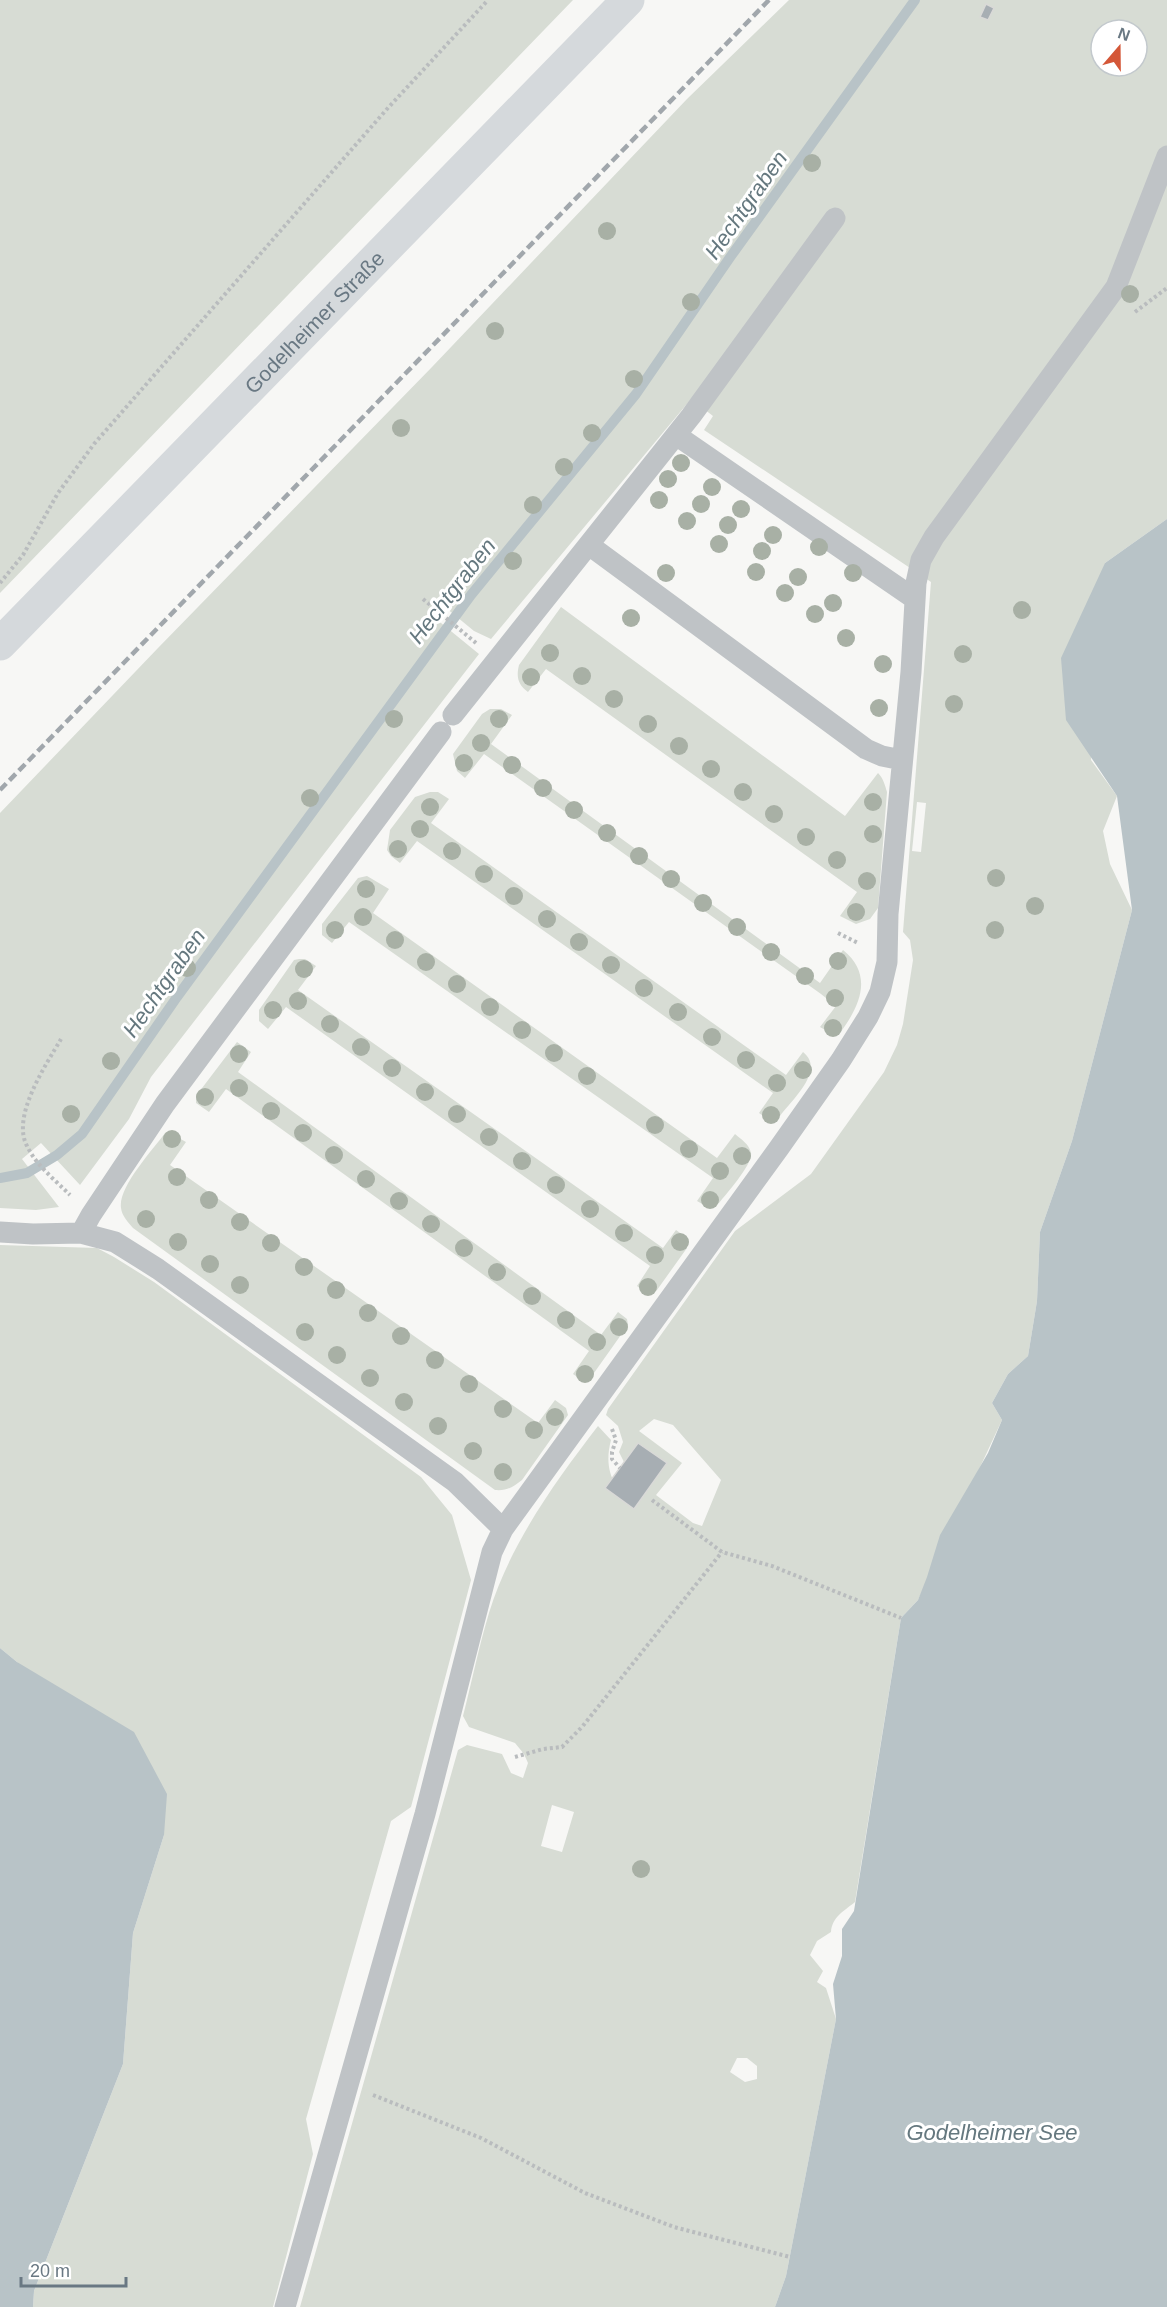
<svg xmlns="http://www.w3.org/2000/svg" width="1167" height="2307" viewBox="0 0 1167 2307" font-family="Helvetica,sans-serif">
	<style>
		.green { fill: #d7dcd4; fill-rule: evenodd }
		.water { fill: #b8c3c7 }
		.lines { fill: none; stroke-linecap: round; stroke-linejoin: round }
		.stream { stroke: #b8c3c7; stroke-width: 10 }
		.building { fill: #a7aeb3; stroke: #d9d9d7; stroke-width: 1.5 }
		.path { stroke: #b9bcbe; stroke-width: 4; stroke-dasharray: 3 3; stroke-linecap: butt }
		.lane { stroke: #bfc3c6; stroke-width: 21 }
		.primary { stroke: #d5d9dc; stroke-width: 33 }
		.rail { stroke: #a1a7ac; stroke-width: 4.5; stroke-dasharray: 9 4.5; stroke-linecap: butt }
		.tree { fill: #a8b0a5 }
		.labels { text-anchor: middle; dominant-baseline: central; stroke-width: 6; stroke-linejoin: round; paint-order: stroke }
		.street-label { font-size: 21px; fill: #697883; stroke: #fff }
		.water-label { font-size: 22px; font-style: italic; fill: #65787f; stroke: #fff }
	</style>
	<rect width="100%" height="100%" fill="#f7f7f5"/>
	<path class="green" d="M0,0H573L0,593Z
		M789,0H1167V519L1105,563L1091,760L1117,796L1103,831L1110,864L1132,910L1072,1141L1040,1232L1037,1301L1028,1356L1008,1374L992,1403L1002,1420L918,1600L901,1618L855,1902C844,1911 832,1917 831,1932L817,1941L810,1955L823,1971L817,1982L826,1988L836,2019L786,2276L775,2307H300L458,1750L467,1745L502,1754L511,1773L523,1778L528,1763L524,1754L515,1743L469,1727L463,1716C472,1681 479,1646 489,1613C510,1544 555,1482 598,1426L611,1440C603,1471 614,1487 635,1508L667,1463L638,1443L624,1462L619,1452L623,1442L618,1426L606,1415L608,1409L735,1231L811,1174L884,1072L897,1045L903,1024L913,960L910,940L903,932L931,582L704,430L713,416L691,399L491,639L474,631L440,603L430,614L479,654L151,1077L129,1119L80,1185L41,1143L22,1159L59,1207L36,1210L0,1208V813L158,648L432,367L687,99ZM1101,30H1137V66H1101ZM917,802L926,803L921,852L912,851ZM654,1419L673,1425L721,1480L702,1526L693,1523L656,1495L682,1463L639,1431ZM552,1805L574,1812L562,1852L541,1846ZM737,2058H747L757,2066V2079L745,2082L730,2072Z
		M561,607L845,816L878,773C883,778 885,785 887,792L878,908L870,919L856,924L840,916L857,892L546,669L528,692C518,685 516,677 519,665Z
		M490,709H501L512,715L491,744L820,983L843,950C874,975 860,1006 840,1033L832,1034L820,1027L836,1006L821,994L484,754L465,778L457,771L453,754L482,714Z
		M430,792H438L449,799L431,823L786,1075L803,1052C826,1070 792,1100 780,1116C771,1120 767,1119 759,1113L773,1093L417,841L400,863L391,856L387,850L390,830L415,797Z
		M367,876L389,889L373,913L717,1158L735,1134C742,1140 749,1144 751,1153C753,1164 727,1193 719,1203L704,1205L697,1201L713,1178L349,922L332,943L322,935V924L358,878Z
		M299,959H305L316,966L298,990L663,1248L676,1230L687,1238V1248L657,1290C649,1296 644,1291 637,1286L650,1266L286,1007L268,1029L259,1021V1010L294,960Z
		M237,1042L251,1052L238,1072L601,1335L618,1312L627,1319L628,1325L589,1380L583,1381L573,1374L589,1351L226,1089L209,1112L196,1103V1096Z
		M168,1132L186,1142L170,1165L538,1423L555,1400L566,1408L568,1415L522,1480C513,1487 507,1491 495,1490L133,1228C128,1222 122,1216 121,1208C118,1187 152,1151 165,1133Z
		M0,1245L97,1248L114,1257L154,1282L421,1477L452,1515L471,1580L411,1807L391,1821L306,2119L313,2154L273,2307H33L34,2291L123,2064L133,1933L164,1835L17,1662L0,1648Z"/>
	<path class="water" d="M1167,519V2307H775L786,2276L836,2019L833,1984L842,1956V1929L854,1911L901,1618L918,1600L927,1577L940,1535L988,1453L1002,1420L992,1403L1008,1374L1028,1356L1037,1301L1040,1232L1072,1141L1132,910L1117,796L1066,720L1061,658L1105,563Z
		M0,1648L17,1662L134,1732L167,1794L164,1835L133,1933L123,2064L34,2291L33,2307H0Z"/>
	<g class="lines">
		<path class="stream" d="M0,1178L27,1173L57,1155L82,1134L177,997L471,595L636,394L731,256L915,0"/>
	</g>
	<path class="building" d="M986,4L994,8L988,20L980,17Z
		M638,1443L667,1463L634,1509L605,1488Z"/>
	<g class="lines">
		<path class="path" d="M1135,312L1167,288
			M0,583L23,555L58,493L94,444L387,109L488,0
			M423,599L476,643
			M838,933L858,943
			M61,1039C46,1065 11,1116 27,1146C36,1165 55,1180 70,1195
			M612,1429L616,1440L612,1452V1459L620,1468
			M652,1500L722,1552L772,1566L901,1618
			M515,1757L543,1749L562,1747L582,1727L722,1552
			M373,2095L481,2138L585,2193L674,2227L790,2257"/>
		<path class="lane" d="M676,435L915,599
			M589,545L866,749L882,756L902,760
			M453,715L691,416L835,218
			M0,1232L33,1234L81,1233L115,1242L158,1269L455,1482L503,1529
			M81,1233L91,1215L165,1104L441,732
			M285,2307L425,1814L492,1552L503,1529L779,1148L841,1060L868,1017L880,992L887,962L888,914L911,672L916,583L921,560L934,537L1116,287L1167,156"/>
		<path class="primary" id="s1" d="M0,644L628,0"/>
		<path class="rail" d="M0,790L769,0"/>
	</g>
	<g class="tree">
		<circle cx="812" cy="163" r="9"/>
		<circle cx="607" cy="231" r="9"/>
		<circle cx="1130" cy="294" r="9"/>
		<circle cx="691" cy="302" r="9"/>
		<circle cx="495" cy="331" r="9"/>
		<circle cx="634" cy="379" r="9"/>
		<circle cx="401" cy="428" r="9"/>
		<circle cx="592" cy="433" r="9"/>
		<circle cx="681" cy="463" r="9"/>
		<circle cx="564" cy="467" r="9"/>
		<circle cx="668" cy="479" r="9"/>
		<circle cx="712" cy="487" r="9"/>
		<circle cx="659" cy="500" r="9"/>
		<circle cx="701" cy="504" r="9"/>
		<circle cx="533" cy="505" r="9"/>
		<circle cx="741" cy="509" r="9"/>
		<circle cx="687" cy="521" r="9"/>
		<circle cx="728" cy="525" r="9"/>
		<circle cx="773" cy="535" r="9"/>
		<circle cx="719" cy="544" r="9"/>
		<circle cx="819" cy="547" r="9"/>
		<circle cx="762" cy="551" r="9"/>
		<circle cx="513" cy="561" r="9"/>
		<circle cx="756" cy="572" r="9"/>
		<circle cx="666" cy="573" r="9"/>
		<circle cx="853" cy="573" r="9"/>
		<circle cx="798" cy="577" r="9"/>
		<circle cx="785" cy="593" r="9"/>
		<circle cx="833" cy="603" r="9"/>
		<circle cx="1022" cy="610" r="9"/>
		<circle cx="815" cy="614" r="9"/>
		<circle cx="631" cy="618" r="9"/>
		<circle cx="846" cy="638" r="9"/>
		<circle cx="550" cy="653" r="9"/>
		<circle cx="963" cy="654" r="9"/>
		<circle cx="883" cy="664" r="9"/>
		<circle cx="582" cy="676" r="9"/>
		<circle cx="531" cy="677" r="9"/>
		<circle cx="614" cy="699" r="9"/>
		<circle cx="954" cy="704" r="9"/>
		<circle cx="879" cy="708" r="9"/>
		<circle cx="394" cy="719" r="9"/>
		<circle cx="499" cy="719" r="9"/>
		<circle cx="648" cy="724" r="9"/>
		<circle cx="481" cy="743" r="9"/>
		<circle cx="679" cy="746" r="9"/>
		<circle cx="464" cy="763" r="9"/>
		<circle cx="512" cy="765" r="9"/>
		<circle cx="711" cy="769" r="9"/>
		<circle cx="543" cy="788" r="9"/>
		<circle cx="743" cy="792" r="9"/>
		<circle cx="310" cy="798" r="9"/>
		<circle cx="873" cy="802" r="9"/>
		<circle cx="430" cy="807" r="9"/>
		<circle cx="574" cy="810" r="9"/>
		<circle cx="774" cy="814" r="9"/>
		<circle cx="420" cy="829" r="9"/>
		<circle cx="607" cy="833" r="9"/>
		<circle cx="873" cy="834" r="9"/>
		<circle cx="806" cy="837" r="9"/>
		<circle cx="398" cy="849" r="9"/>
		<circle cx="452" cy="851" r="9"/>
		<circle cx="639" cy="856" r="9"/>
		<circle cx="837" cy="860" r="9"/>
		<circle cx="484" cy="874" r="9"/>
		<circle cx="996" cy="878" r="9"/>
		<circle cx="671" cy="879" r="9"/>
		<circle cx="867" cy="881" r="9"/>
		<circle cx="366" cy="889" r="9"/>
		<circle cx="514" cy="896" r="9"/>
		<circle cx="703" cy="903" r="9"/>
		<circle cx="1035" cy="906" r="9"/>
		<circle cx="856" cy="912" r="9"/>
		<circle cx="363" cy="917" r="9"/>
		<circle cx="547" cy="919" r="9"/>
		<circle cx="737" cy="927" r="9"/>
		<circle cx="335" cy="930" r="9"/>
		<circle cx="995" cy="930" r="9"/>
		<circle cx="395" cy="940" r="9"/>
		<circle cx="579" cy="942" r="9"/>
		<circle cx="771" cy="952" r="9"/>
		<circle cx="838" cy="961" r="9"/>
		<circle cx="426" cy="962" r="9"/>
		<circle cx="611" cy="965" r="9"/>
		<circle cx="187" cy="968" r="9"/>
		<circle cx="304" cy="969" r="9"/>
		<circle cx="805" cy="976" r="9"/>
		<circle cx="457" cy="984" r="9"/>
		<circle cx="644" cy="988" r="9"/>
		<circle cx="835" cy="998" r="9"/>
		<circle cx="298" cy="1001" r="9"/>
		<circle cx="490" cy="1007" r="9"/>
		<circle cx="273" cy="1010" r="9"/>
		<circle cx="678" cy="1012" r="9"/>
		<circle cx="330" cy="1024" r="9"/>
		<circle cx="833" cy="1028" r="9"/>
		<circle cx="522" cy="1030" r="9"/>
		<circle cx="712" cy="1037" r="9"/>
		<circle cx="361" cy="1047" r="9"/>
		<circle cx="554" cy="1053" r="9"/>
		<circle cx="239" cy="1054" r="9"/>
		<circle cx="746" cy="1060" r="9"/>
		<circle cx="111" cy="1061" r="9"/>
		<circle cx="392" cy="1068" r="9"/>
		<circle cx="803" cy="1070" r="9"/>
		<circle cx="587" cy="1076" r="9"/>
		<circle cx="777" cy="1083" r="9"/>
		<circle cx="239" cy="1088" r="9"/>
		<circle cx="425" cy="1092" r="9"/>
		<circle cx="205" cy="1097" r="9"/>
		<circle cx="271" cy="1111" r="9"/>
		<circle cx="71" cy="1114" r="9"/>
		<circle cx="457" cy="1114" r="9"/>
		<circle cx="771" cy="1115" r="9"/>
		<circle cx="655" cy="1125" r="9"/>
		<circle cx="303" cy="1133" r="9"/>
		<circle cx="489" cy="1137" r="9"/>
		<circle cx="172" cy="1139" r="9"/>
		<circle cx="689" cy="1149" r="9"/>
		<circle cx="334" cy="1155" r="9"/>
		<circle cx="742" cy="1156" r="9"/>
		<circle cx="522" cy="1161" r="9"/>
		<circle cx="720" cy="1171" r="9"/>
		<circle cx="177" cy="1177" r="9"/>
		<circle cx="366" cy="1179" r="9"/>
		<circle cx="556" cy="1185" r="9"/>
		<circle cx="209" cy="1200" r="9"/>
		<circle cx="710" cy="1200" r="9"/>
		<circle cx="399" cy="1201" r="9"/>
		<circle cx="590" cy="1209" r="9"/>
		<circle cx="146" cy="1219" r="9"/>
		<circle cx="240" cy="1222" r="9"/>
		<circle cx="431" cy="1224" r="9"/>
		<circle cx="624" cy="1233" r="9"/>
		<circle cx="178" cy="1242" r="9"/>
		<circle cx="680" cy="1242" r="9"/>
		<circle cx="271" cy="1243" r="9"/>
		<circle cx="464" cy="1248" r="9"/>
		<circle cx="655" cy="1255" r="9"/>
		<circle cx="210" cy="1264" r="9"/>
		<circle cx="304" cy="1267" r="9"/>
		<circle cx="497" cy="1272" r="9"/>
		<circle cx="240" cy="1285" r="9"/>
		<circle cx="648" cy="1287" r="9"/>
		<circle cx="336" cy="1290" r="9"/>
		<circle cx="532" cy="1296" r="9"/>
		<circle cx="368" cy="1313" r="9"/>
		<circle cx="566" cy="1320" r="9"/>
		<circle cx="619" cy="1327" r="9"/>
		<circle cx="305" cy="1332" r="9"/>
		<circle cx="401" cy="1336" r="9"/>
		<circle cx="597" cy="1342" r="9"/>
		<circle cx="337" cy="1355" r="9"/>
		<circle cx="435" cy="1360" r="9"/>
		<circle cx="585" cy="1374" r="9"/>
		<circle cx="370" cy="1378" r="9"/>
		<circle cx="469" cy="1384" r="9"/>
		<circle cx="404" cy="1402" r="9"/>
		<circle cx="503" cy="1409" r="9"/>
		<circle cx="555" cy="1417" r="9"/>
		<circle cx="438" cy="1426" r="9"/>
		<circle cx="534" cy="1430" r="9"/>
		<circle cx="473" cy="1451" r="9"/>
		<circle cx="503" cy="1472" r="9"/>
		<circle cx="641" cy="1869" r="9"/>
	</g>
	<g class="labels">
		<g class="street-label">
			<text stroke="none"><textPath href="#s1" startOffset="450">Godelheimer Straße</textPath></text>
		</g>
		<g class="water-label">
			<text transform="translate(746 205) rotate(-55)">Hechtgraben</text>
			<text transform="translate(452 591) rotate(-52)">Hechtgraben</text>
			<text transform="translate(164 983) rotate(-55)">Hechtgraben</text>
			<text x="992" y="2132">Godelheimer See</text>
		</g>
	</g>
	<g transform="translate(1119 48) rotate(20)"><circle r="28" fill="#ffffff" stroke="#c3c9cd" stroke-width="1.5"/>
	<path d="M0-4.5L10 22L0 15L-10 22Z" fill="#d45738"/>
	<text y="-9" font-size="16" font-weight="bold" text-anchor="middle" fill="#697883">N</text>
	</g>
	<path d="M21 2277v9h105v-9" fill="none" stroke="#697883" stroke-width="3"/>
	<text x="30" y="2277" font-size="18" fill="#697883" stroke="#ffffff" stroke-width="4.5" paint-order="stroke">20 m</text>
</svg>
